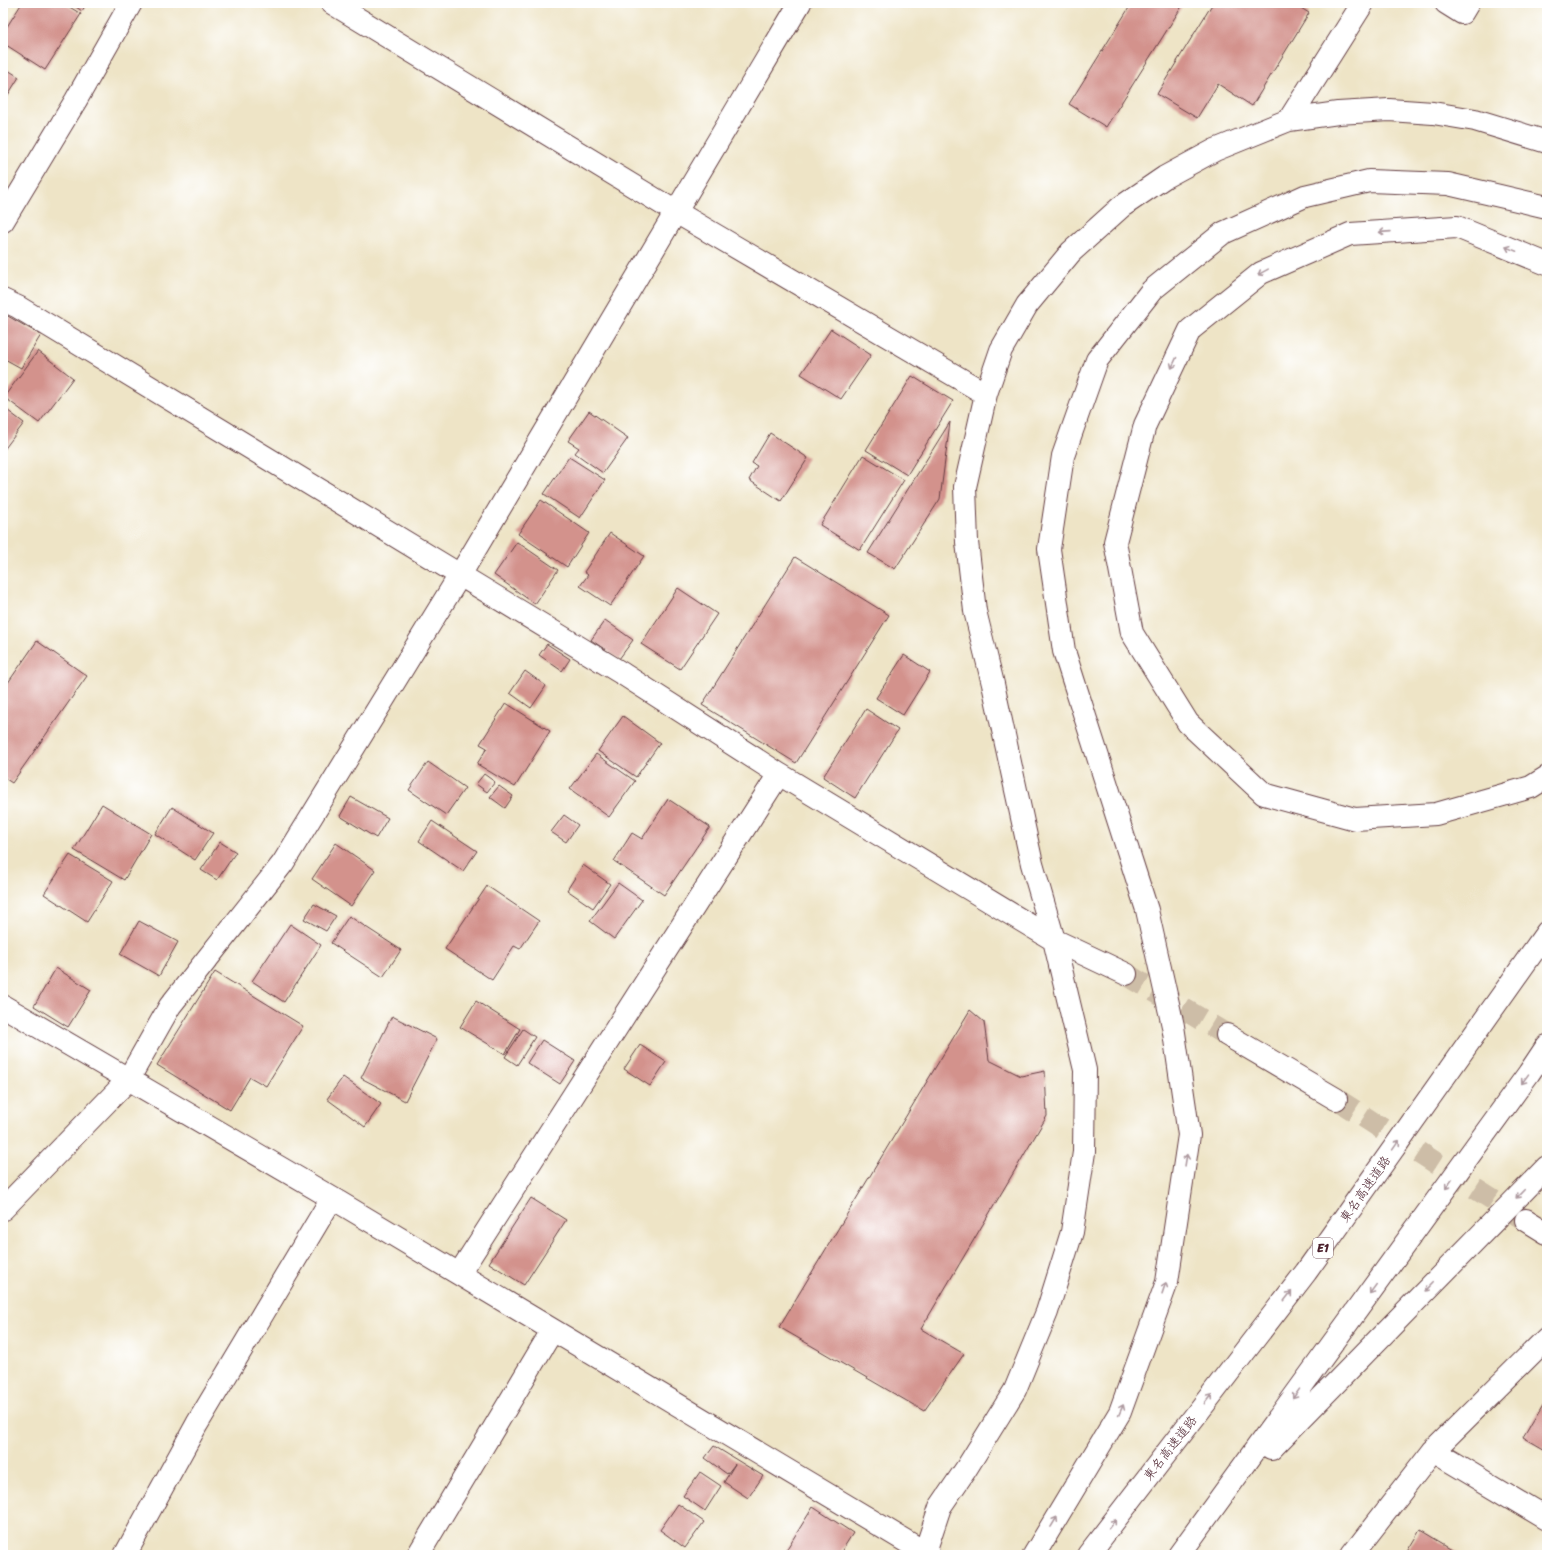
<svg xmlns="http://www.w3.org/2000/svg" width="1550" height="1558" viewBox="0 0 1550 1558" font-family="Sriracha,'Klee One',sans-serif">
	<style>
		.building { fill: #d3928c }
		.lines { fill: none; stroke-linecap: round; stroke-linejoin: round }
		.street-tunnel { stroke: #cdbda7; stroke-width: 22; stroke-dasharray: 22 11; stroke-linecap: butt }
		.street-casing { stroke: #633d42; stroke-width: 24 }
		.highway-casing { stroke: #633d42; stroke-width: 24 }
		.street { stroke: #fff; stroke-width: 22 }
		.highway { stroke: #fff; stroke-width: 22 }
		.oneway { stroke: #ae9aa0 }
		.labels { text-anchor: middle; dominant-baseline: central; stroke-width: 3.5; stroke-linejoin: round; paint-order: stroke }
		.shield { fill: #fff; stroke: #80626b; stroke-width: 1 }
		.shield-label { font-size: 12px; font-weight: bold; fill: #4a1f2b }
		.street-label { font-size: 13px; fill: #4a1f2b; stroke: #fff }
	</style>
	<rect width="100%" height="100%" fill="#fff"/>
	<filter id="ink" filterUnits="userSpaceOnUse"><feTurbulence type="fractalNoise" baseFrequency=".025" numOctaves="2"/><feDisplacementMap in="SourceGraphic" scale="8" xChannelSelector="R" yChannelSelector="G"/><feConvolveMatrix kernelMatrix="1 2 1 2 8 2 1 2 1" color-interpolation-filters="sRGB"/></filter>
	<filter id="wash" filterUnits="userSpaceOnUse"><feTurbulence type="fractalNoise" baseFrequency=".012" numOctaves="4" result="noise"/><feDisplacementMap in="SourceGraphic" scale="16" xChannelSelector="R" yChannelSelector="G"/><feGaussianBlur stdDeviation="0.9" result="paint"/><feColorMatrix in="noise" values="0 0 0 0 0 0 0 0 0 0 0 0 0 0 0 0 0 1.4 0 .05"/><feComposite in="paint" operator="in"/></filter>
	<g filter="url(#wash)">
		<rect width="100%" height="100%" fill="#eee4c6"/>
		<g id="blocks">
			<path class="building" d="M22,3H63L81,14L45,70L3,43V33Z
				M70,3H87L82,11Z
				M1132,3H1184L1106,127L1069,104Z
				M1213,3H1293L1309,13L1252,106L1218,84L1197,118L1157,94Z
				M3,67L19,77L3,103Z
				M6,315L41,335L21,368L3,358V320Z
				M831,329L871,355L841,399L801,374Z
				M38,351L73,378L39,423L4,397Z
				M912,376L953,401L907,475L866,450Z
				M3,407L24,423L3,451Z
				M589,411L628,438L603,473L575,453L579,448L568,441Z
				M950,422L940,499L895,569L868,553Z
				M770,433L808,458L781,501L749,480L757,466L752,463Z
				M863,455L904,480L860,550L820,525Z
				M569,457L605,480L580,518L544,494Z
				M541,500L589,533L567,567L518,534Z
				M610,533L644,556L610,606L580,586L588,575L584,572Z
				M517,542L558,570L535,604L494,575Z
				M795,557L889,615L796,763L702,705Z
				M678,588L717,614L680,669L641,644Z
				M605,620L633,640L619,659L591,640Z
				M37,641L87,676L12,783L3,777V690Z
				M547,644L570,659L562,671L539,655Z
				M904,655L930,672L903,715L876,698Z
				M525,671L546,686L531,708L510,693Z
				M506,703L550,731L515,787L477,764L487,748L480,744Z
				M866,709L898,730L855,798L823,777Z
				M623,716L660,743L636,777L598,751Z
				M596,754L635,781L609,817L570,789Z
				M428,762L465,788L446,815L409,790Z
				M484,774L495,782L487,792L476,784Z
				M499,786L513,796L505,808L490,797Z
				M351,797L388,818L376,838L340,816Z
				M668,799L710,827L664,895L614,861L632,833L642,839Z
				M102,804L151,834L124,880L74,850Z
				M172,807L213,833L195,860L155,834Z
				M564,815L578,825L566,842L551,832Z
				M432,821L477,851L463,871L419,841Z
				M220,842L236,852L217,880L201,870Z
				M336,843L375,870L351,906L312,879Z
				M70,855L113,881L87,922L44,894Z
				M583,865L610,884L593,908L567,890Z
				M618,883L642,900L614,939L590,921Z
				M487,886L539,921L520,949L514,946L492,980L445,949Z
				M314,904L336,916L326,931L304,919Z
				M349,916L401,950L383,977L331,943Z
				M139,921L178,942L159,976L120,954Z
				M290,924L321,945L284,1002L252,981Z
				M56,968L91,990L68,1027L34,1006Z
				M215,972L303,1026L266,1086L250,1077L230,1110L157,1065Z
				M476,1001L520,1029L505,1054L460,1027Z
				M970,1010L984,1022L989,1060L1021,1076L1045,1071L1047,1116L921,1329L964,1354L924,1411L779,1327Z
				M392,1016L437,1039L405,1101L361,1078Z
				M523,1029L535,1037L517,1065L505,1057Z
				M542,1040L575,1061L560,1084L527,1063Z
				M640,1045L666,1062L650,1086L624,1069Z
				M343,1077L381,1104L365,1127L327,1099Z
				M531,1198L566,1220L524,1285L489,1263Z
				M1547,1397V1451L1523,1437Z
				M714,1446L763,1476L748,1498L724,1482L735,1464L727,1474L705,1458Z
				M700,1472L721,1486L705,1511L683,1496Z
				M678,1504L704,1522L685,1548L660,1530Z
				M813,1507L853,1533L839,1555H783Z
				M1420,1530L1462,1555H1405Z"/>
		</g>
	</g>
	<g filter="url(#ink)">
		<use href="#blocks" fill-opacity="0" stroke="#633d42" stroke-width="1"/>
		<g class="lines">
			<path class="street-tunnel" d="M1126,974L1227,1035
				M1336,1099L1522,1218"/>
			<defs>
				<path id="street" d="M332,3L676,212L986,394
					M1446,3L1462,13L1468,3
					M1289,120L1363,3
					M3,221L76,100L131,3
					M3,300L18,307L623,674L779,774
					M3,1006L332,1198L929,1555
					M1227,1035L1336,1099
					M3,1209L128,1080L170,1006L283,863L460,575L800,3
					M1526,1220L1547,1233
					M459,1274L779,774L1054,940L1126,974
					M1433,1451L1547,1519
					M125,1555L197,1424L332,1198
					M418,1555L552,1331
					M924,1555L940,1507L966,1469L1015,1390L1047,1312L1072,1232L1084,1152L1085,1070L1054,940L1032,864L993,684L975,611L967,542L965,487L986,394L1001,350L1027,305L1071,252L1121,207L1165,177L1215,150L1289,120L1338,113L1389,110L1433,113L1475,120L1547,142
					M1352,1555L1433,1451L1547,1338"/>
				<path id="highway" d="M1547,264L1457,227L1350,234L1261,273L1190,330L1145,425L1115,542L1132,633L1188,723L1264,794L1355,819L1436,814L1531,787L1547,777
					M1271,1449L1547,1167
					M1034,1555L1120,1412L1167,1282L1189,1135L1173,1026L1147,910L1064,651L1049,549L1063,456L1097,360L1152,290L1223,233L1305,196L1369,181L1448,184L1547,207
					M1088,1555L1306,1272L1547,932
					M1179,1555L1529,1073L1547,1046"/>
			</defs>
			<use href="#street" class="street-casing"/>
			<use href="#highway" class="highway-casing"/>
			<use href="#street" class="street"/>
			<use href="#highway" class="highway"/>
		</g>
		<defs><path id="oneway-shaft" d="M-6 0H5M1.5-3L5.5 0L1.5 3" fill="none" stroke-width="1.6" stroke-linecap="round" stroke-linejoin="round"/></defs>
		<g class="oneway">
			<use href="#oneway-shaft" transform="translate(1385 232) rotate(176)"/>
			<use href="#oneway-shaft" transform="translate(1511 249) rotate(-158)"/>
			<use href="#oneway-shaft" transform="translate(1263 272) rotate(151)"/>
			<use href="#oneway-shaft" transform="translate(1174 363) rotate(115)"/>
			<use href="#oneway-shaft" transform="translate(1525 1079) rotate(126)"/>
			<use href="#oneway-shaft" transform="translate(1396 1145) rotate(-55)"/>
			<use href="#oneway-shaft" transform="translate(1186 1160) rotate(-81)"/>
			<use href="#oneway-shaft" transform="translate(1449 1184) rotate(126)"/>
			<use href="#oneway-shaft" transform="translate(1520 1194) rotate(134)"/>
			<use href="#oneway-shaft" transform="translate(1429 1287) rotate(134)"/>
			<use href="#oneway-shaft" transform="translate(1164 1288) rotate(-71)"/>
			<use href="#oneway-shaft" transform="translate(1373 1289) rotate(126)"/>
			<use href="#oneway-shaft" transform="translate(1288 1296) rotate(-52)"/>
			<use href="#oneway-shaft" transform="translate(1296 1394) rotate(126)"/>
			<use href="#oneway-shaft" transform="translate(1208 1399) rotate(-52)"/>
			<use href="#oneway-shaft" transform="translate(1121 1410) rotate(-66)"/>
			<use href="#oneway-shaft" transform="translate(1054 1522) rotate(-59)"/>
			<use href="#oneway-shaft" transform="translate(1112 1524) rotate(-52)"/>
		</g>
	</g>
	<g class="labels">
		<rect class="shield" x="1313" y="1238" width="20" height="20" rx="3"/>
		<g class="shield-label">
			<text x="1323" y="1248">E1</text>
		</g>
		<g class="street-label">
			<text transform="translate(1365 1189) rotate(-55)">東名高速道路</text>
			<text transform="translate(1170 1448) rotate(-52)">東名高速道路</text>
		</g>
	</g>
	<rect width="1550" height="1558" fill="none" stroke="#fff" stroke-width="16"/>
</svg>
